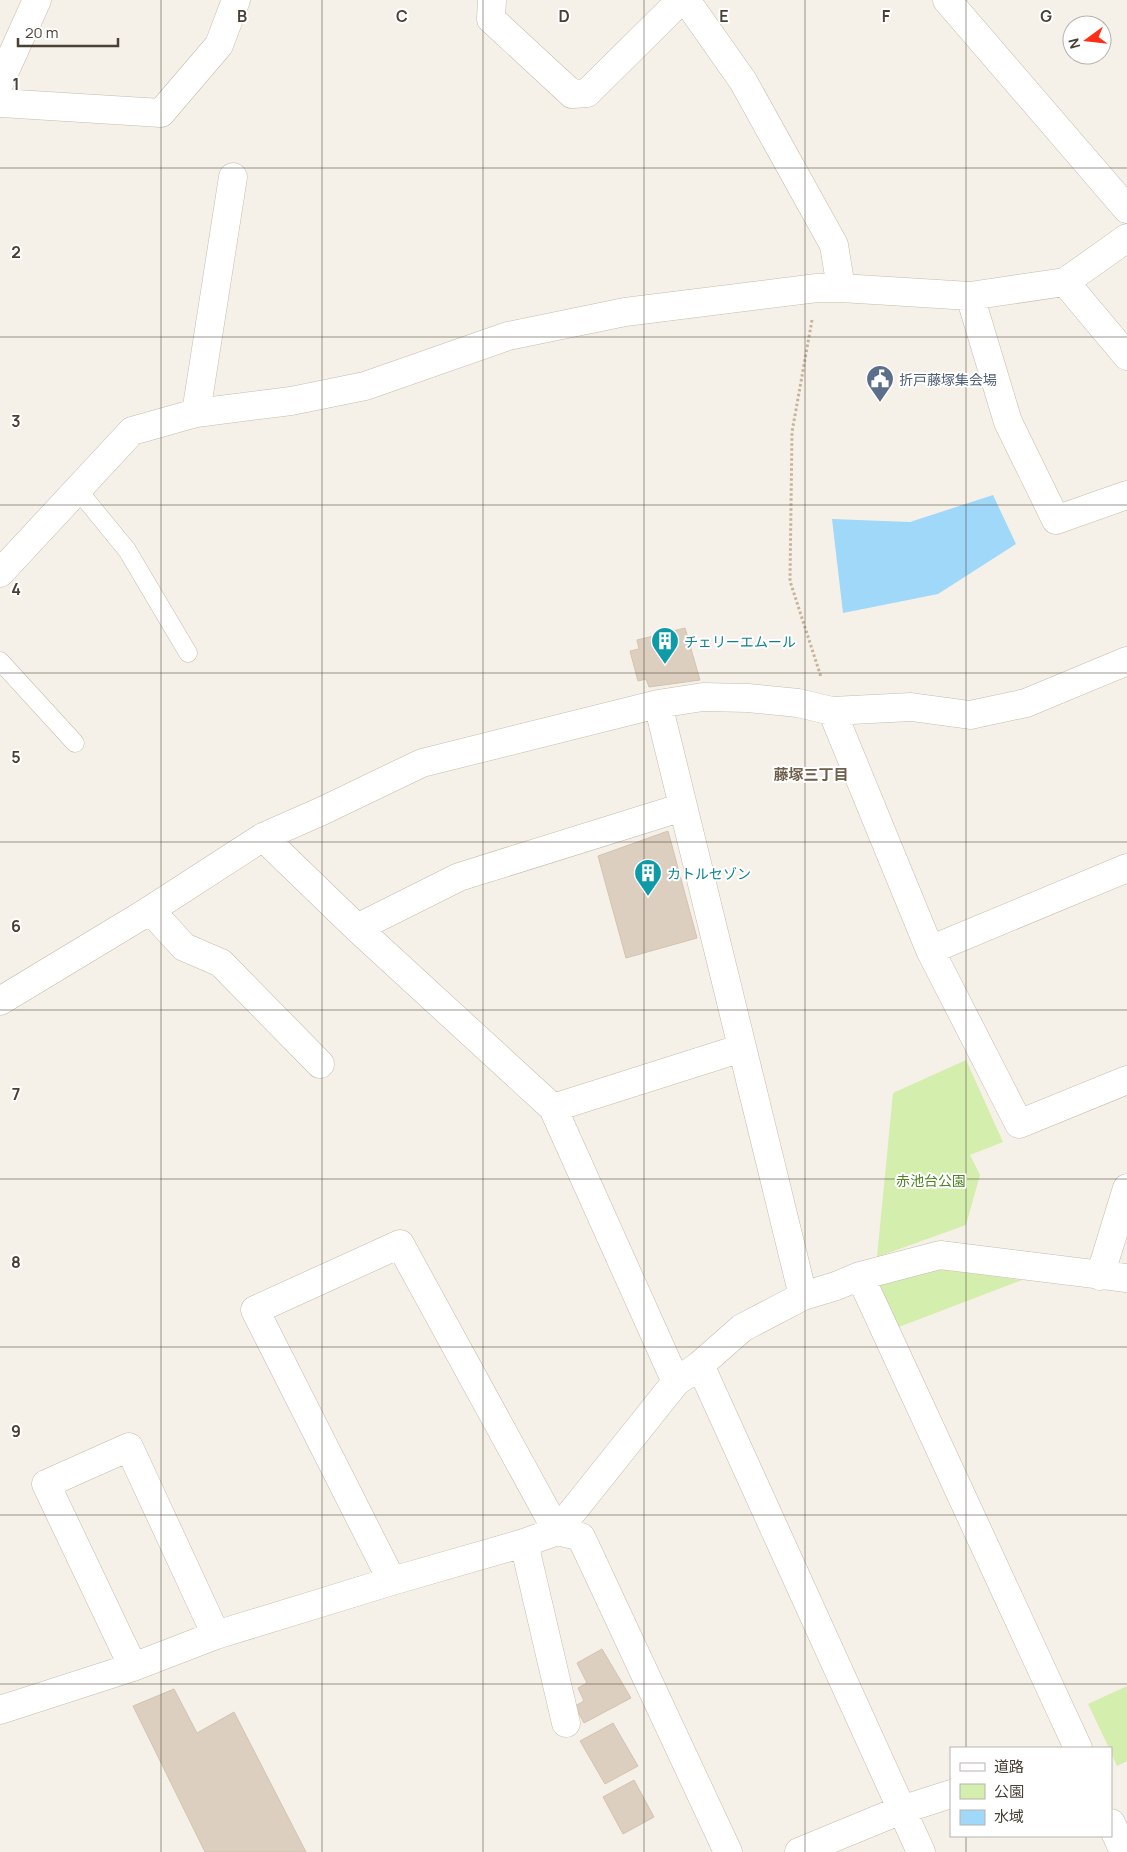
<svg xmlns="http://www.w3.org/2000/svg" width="1127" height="1852" viewBox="0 0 1127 1852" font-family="Manrope,'Noto Sans JP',sans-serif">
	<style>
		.green { fill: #d4eead }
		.water { fill: #9fd8f8 }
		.building { fill: #dccfbf; stroke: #d4c3af }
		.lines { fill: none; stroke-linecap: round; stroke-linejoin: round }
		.lane-casing { stroke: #c5bbac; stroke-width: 19 }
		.street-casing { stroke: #c5bbac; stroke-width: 29 }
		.path { stroke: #c6b399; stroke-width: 3; stroke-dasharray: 2.5 2.5; stroke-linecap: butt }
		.lane { stroke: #fff; stroke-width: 18 }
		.street { stroke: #fff; stroke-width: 28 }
		.grid { fill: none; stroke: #4a4136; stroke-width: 1; stroke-opacity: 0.55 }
		.labels { text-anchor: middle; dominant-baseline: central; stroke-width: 4; stroke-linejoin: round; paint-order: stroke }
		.service-label { font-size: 14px; fill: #4e5e75; stroke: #fff; text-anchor: start }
		.culture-label { font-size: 14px; fill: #0d838f; stroke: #fff; text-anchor: start }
		.park-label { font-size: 14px; fill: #4c8322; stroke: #fff }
		.neighbourhood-label { font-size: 15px; font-weight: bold; fill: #6e5e4c; stroke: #fff }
		.grid-label { font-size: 16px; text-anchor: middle; font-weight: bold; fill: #4a4136; stroke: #fff; stroke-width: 4; stroke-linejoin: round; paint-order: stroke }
	</style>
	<rect width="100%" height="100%" fill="#f6f1e8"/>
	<path class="green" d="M966,1060L1003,1142L970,1155L980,1175L966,1225L877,1257L893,1093Z
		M939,1269L1022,1280L899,1327L879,1285Z
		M1127,1686V1761L1117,1766L1111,1753V1748H1109L1088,1704Z"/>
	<path class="water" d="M993,495L1016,544L938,594L843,613L832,519L910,522Z"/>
	<path class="building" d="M685,628L700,680L649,687L646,679L638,681L630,651L639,649L637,640Z
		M668,831L697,938L626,958L598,856Z
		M602,1649L631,1698L584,1723L575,1706L584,1701L578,1688L587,1683L577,1663Z
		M174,1689L197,1733L234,1712L306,1852H205L133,1706Z
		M613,1723L638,1766L605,1784L580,1741Z
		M634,1780L654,1817L623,1834L603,1797Z"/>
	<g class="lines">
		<defs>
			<path id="lane" d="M77,489L127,550L188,653
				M0,661L75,743"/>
			<path id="street" d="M492,0L491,19L572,94L587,93L681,0
				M682,0L693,10L743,81L834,245L841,288
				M947,0L1127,209
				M0,82L37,0
				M0,103L161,113L219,45L236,0
				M1065,282L1127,356
				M970,296L1008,422L1056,520L1127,495
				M196,413L233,177
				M0,573L132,431L196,413L291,401L365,386L508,336L625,312L817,288H841L970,296L1065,282L1127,238
				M658,704L803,1296
				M832,711L930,950L1019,1124L1127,1080
				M263,837L357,928L553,1108L676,1382
				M150,910L184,947L221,963L320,1064
				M357,928L459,877L683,807
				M930,950L1127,868
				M0,1001L144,914L263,837L322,811L422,763L658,704L703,697L748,698L798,703L832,711L911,707L970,715L1026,703L1127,661
				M553,1108L742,1048
				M860,1276L1078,1748
				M1100,1276L1127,1188
				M700,1365L921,1852
				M524,1543L566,1723
				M392,1581L255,1310L400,1244L557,1531L581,1537L728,1852
				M133,1667L46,1484L129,1447L216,1635
				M0,1710L133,1667L216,1635L392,1581L524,1543L557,1531L676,1382L700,1365L742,1328L803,1296L836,1286L860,1276L940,1255L1127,1278
				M1111,1823L1124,1852
				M799,1852L901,1810L951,1794"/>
		</defs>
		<use href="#lane" class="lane-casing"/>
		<use href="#street" class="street-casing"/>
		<path class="path" d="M812,320L792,432L790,581L821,677"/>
		<use href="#lane" class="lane"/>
		<use href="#street" class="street"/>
	</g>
	<path class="grid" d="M161,0V1852M322,0V1852M483,0V1852M644,0V1852M805,0V1852M966,0V1748M0,168H1127M0,337H1127M0,505H1127M0,673H1127M0,842H1127M0,1010H1127M0,1179H1127M0,1347H1127M0,1515H1127M0,1684H1127M966,1836V1852"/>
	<defs>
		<symbol id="civic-pin" viewBox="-11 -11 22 30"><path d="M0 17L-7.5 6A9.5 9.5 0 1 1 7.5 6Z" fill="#5c6f8a" stroke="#fff"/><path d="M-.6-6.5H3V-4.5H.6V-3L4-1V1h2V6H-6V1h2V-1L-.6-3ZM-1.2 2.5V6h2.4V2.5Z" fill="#fff"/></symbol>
		<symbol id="building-pin" viewBox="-11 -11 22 30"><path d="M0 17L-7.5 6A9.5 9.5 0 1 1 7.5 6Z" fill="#0f9aa8" stroke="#fff"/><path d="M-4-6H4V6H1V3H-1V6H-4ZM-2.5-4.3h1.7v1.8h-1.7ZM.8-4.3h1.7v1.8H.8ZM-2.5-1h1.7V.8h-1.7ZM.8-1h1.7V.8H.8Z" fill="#fff"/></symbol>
	</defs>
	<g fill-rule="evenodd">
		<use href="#civic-pin" x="864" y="363" width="32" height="43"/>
		<use href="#building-pin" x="649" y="625" width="32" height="43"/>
		<use href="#building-pin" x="632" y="857" width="32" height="43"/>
	</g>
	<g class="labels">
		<g class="service-label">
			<text x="899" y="379">折戸藤塚集会場</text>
		</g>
		<g class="culture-label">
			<text x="684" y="641">チェリーエムール</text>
			<text x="667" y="873">カトルセゾン</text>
		</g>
		<g class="park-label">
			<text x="931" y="1180">赤池台公園</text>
		</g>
		<g class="neighbourhood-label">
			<text x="811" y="774">藤塚三丁目</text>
		</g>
	</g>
	<g class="grid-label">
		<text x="242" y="22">B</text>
		<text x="402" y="22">C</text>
		<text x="564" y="22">D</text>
		<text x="724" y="22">E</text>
		<text x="886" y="22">F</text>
		<text x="1046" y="22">G</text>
		<text x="16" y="90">1</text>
		<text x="16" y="258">2</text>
		<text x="16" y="427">3</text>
		<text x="16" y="595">4</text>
		<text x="16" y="763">5</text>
		<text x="16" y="932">6</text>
		<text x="16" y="1100">7</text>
		<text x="16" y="1268">8</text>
		<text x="16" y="1437">9</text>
	</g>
	<rect x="950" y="1747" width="162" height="90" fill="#ffffff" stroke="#b7b3af"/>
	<rect x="960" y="1763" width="25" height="8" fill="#ffffff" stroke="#b7b3af"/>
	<text x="994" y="1772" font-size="15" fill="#4a4136">道路</text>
	<rect x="960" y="1784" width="25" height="15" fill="#d4eead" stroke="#b7b3af"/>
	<text x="994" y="1797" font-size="15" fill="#4a4136">公園</text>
	<rect x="960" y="1810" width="25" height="15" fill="#9fd8f8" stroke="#b7b3af"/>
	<text x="994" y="1822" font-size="15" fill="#4a4136">水域</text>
	<g transform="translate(1087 40) rotate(255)"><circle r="24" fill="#ffffff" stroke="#b7b3af"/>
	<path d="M0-4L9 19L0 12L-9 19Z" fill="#ff2c16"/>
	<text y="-8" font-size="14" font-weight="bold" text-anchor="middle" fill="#4a4136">N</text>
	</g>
	<path d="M18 38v8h100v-8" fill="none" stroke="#4a4136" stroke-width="2.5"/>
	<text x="25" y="38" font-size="15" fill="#4a4136" stroke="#ffffff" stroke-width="4" paint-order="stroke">20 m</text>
</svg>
